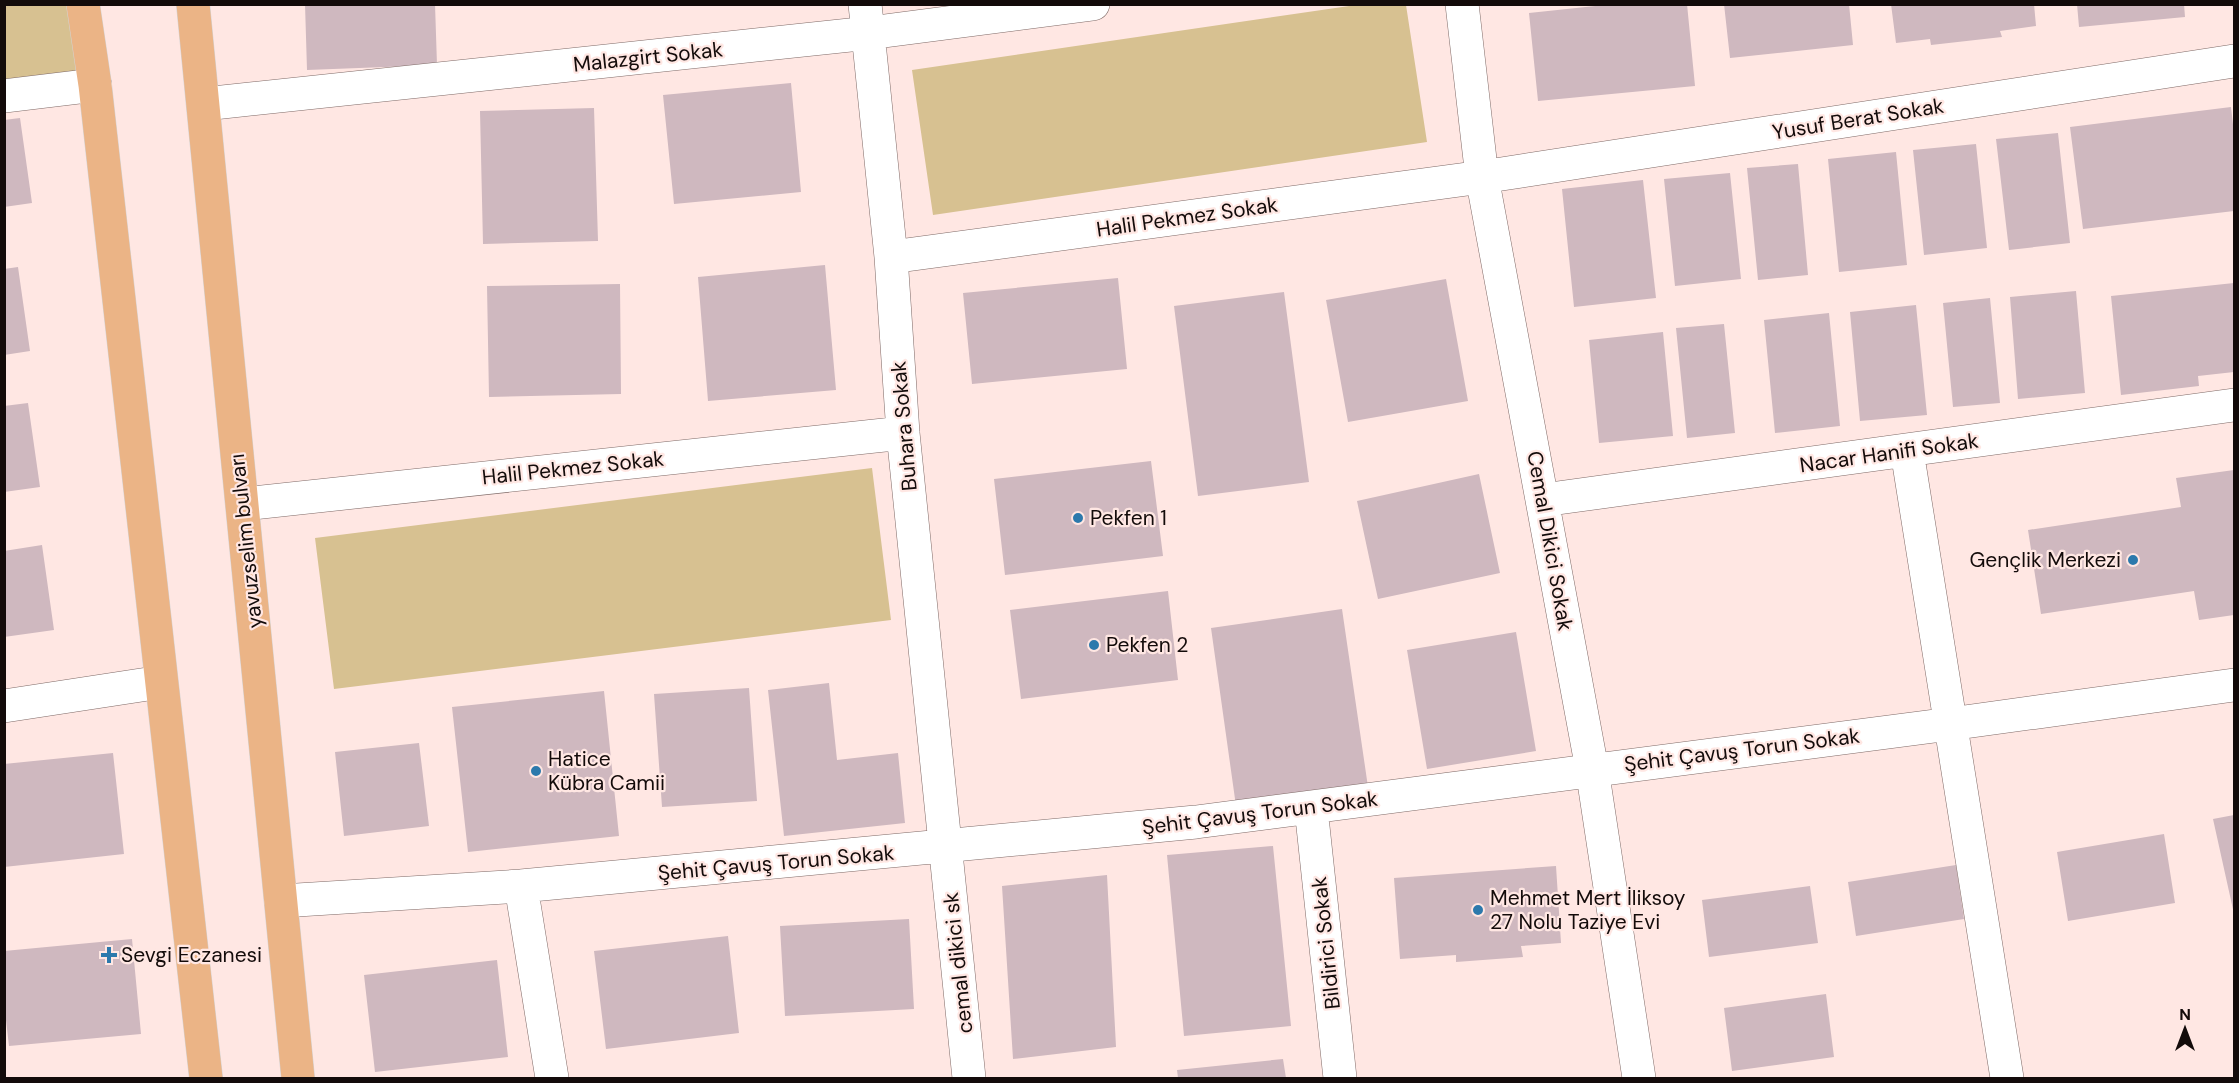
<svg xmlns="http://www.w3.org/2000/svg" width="2239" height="1083" viewBox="0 0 2239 1083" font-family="'DM Sans',sans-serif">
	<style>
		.green { fill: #d7c191 }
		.building { fill: #cfb8bf }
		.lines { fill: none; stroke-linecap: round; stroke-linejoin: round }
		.minor-casing { stroke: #7f6a67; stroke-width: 34 }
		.major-casing { stroke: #d5d3d3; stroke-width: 34 }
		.minor { stroke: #fff; stroke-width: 33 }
		.major { stroke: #ebb486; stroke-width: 33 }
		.poi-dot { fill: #2c79ac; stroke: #ffe7e3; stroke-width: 2 }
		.labels { text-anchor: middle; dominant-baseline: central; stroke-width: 4.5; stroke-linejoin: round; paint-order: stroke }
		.street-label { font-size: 21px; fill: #130b0a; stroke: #ffe7e3 }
		.poi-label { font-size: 21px; fill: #130b0a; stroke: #ffe7e3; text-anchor: start }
	</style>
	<rect width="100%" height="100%" fill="#ffe7e3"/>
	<path class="green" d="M4,5H83L95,85L5,96Z
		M1356,5H1406L1427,142L933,215L912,70Z
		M872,468L891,620L334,689L315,538Z"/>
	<path class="building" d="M305,4H435L437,65L307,70Z
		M1614,4H1687L1695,86L1538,101L1529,13Z
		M1724,4H1849L1853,45L1730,58Z
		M1891,4H2034L2036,26L2000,31L2002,37L1931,45L1930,39L1896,43Z
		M2077,4H2184L2185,17L2079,27Z
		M791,83L801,192L674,204L663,95Z
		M2231,107L2234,133V211L2083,229L2070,127Z
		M594,108L598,241L483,244L480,111Z
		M20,118L32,203L4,207V120Z
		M2058,133L2070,243L2009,250L1996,139Z
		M1976,144L1987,248L1924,255L1913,150Z
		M1896,152L1907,265L1839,272L1828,159Z
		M1798,164L1808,275L1758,280L1747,168Z
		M1730,173L1741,279L1675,286L1664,179Z
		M1643,180L1656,298L1574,307L1562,189Z
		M825,265L836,390L708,401L698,277Z
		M18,267L30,351L4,355V269Z
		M1118,278L1127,369L972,384L963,293Z
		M1446,279L1468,401L1348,422L1326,300Z
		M2234,283V372L2198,376L2199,386L2121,395L2111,296Z
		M620,284L621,394L489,397L487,286Z
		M2076,291L2085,393L2018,399L2010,297Z
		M1284,292L1309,482L1198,496L1174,306Z
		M1990,298L2000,403L1953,407L1943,303Z
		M1916,305L1927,415L1860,421L1850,312Z
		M1829,313L1840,426L1775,433L1764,320Z
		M1724,324L1735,433L1687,438L1676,328Z
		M1663,332L1673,436L1599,443L1589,340Z
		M28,403L40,487L4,492V406Z
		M1151,461L1163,556L1005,575L994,479Z
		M2234,470V615L2199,620L2194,591L2041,614L2028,530L2181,507L2176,478Z
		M1479,474L1500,573L1378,599L1357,501Z
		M42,545L54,630L4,637V551Z
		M1168,591L1178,680L1021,699L1010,610Z
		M1342,609L1368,787L1236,806L1211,628Z
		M1516,632L1536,751L1427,769L1407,650Z
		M829,683L837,760L898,753L905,823L784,836L768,690Z
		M749,688L757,801L662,807L654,694Z
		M604,691L619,836L468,852L452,707Z
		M419,743L429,826L344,836L335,752Z
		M113,753L124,854L4,867V764Z
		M2234,815V914L2213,819Z
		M2164,834L2175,903L2068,921L2057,852Z
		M1273,846L1291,1026L1184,1036L1167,855Z
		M1956,865L1964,919L1856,936L1848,882Z
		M1556,866L1561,943L1521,946L1523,957L1456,962V955L1400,959L1394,878Z
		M1107,875L1116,1047L1013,1059L1002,886Z
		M1810,886L1818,943L1709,957L1702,900Z
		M909,919L914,1009L785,1016L780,926Z
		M728,936L739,1033L606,1049L594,951Z
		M132,939L141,1034L9,1046L4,1003V951Z
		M497,960L508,1057L375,1072L364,975Z
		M1826,994L1834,1057L1732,1071L1724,1008Z
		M1283,1059L1286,1078H1178L1177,1070Z"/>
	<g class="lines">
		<defs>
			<path id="minor" d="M865,4L891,257L903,433L969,1078
				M1462,4L1482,177L1592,769L1639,1078
				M4,96L95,85
				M204,104L869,33L1093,4
				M891,257L1482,177L2234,61
				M1907,451L2007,1078
				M1543,500L2234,405
				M243,504L903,433
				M4,706L161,682
				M1311,808L1340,1078
				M521,886L552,1078
				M281,901L521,886L1196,822L1950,724L2234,685"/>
			<path id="major" d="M83,4L95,85L206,1078
				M193,4L298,1078"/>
		</defs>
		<use href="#minor" class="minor-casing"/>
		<use href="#major" class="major-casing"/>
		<use href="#minor" class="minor"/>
		<use href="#major" class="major"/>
	</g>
	<g class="poi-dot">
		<circle cx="1078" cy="518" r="6"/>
		<circle cx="2133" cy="560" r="6"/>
		<circle cx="1094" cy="645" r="6"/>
		<circle cx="536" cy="771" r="6"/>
		<circle cx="1478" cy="910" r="6"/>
		<path d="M106 946h6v6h6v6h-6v6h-6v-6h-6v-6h6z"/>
	</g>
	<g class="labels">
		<g class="street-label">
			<text transform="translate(648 57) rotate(-6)">Malazgirt Sokak</text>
			<text transform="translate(1858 119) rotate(-9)">Yusuf Berat Sokak</text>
			<text transform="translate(1187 217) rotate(-8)">Halil Pekmez Sokak</text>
			<text transform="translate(904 426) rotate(-95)">Buhara Sokak</text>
			<text transform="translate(1889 453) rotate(-8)">Nacar Hanifi Sokak</text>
			<text transform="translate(573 468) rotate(-6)">Halil Pekmez Sokak</text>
			<text transform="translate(246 541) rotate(-96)">yavuzselim bulvarı</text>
			<text transform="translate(1550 541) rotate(80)">Cemal Dikici Sokak</text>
			<text transform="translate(1742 750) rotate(-7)">Şehit Çavuş Torun Sokak</text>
			<text transform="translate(1260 813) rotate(-7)">Şehit Çavuş Torun Sokak</text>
			<text transform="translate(776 863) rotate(-5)">Şehit Çavuş Torun Sokak</text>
			<text transform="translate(1326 943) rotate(-96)">Bildirici Sokak</text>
			<text transform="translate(958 963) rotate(-96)">cemal dikici sk</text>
		</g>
		<g class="poi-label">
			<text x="1090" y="518">Pekfen 1</text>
			<text x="2121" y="560" text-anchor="end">Gençlik Merkezi</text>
			<text x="1106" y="645">Pekfen 2</text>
			<text x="548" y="759">Hatice<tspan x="548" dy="24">Kübra Camii</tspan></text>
			<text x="1490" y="898">Mehmet Mert İliksoy<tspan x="1490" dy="24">27 Nolu Taziye Evi</tspan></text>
			<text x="121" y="955">Sevgi Eczanesi</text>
		</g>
	</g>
	<rect width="2239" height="1083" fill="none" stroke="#130b0a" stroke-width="12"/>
	<g transform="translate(2185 1029)" stroke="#ffe7e3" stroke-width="4.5" paint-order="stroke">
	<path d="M0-4.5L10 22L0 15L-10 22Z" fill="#130b0a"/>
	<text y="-9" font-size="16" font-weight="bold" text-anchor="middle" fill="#130b0a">N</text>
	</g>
</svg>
